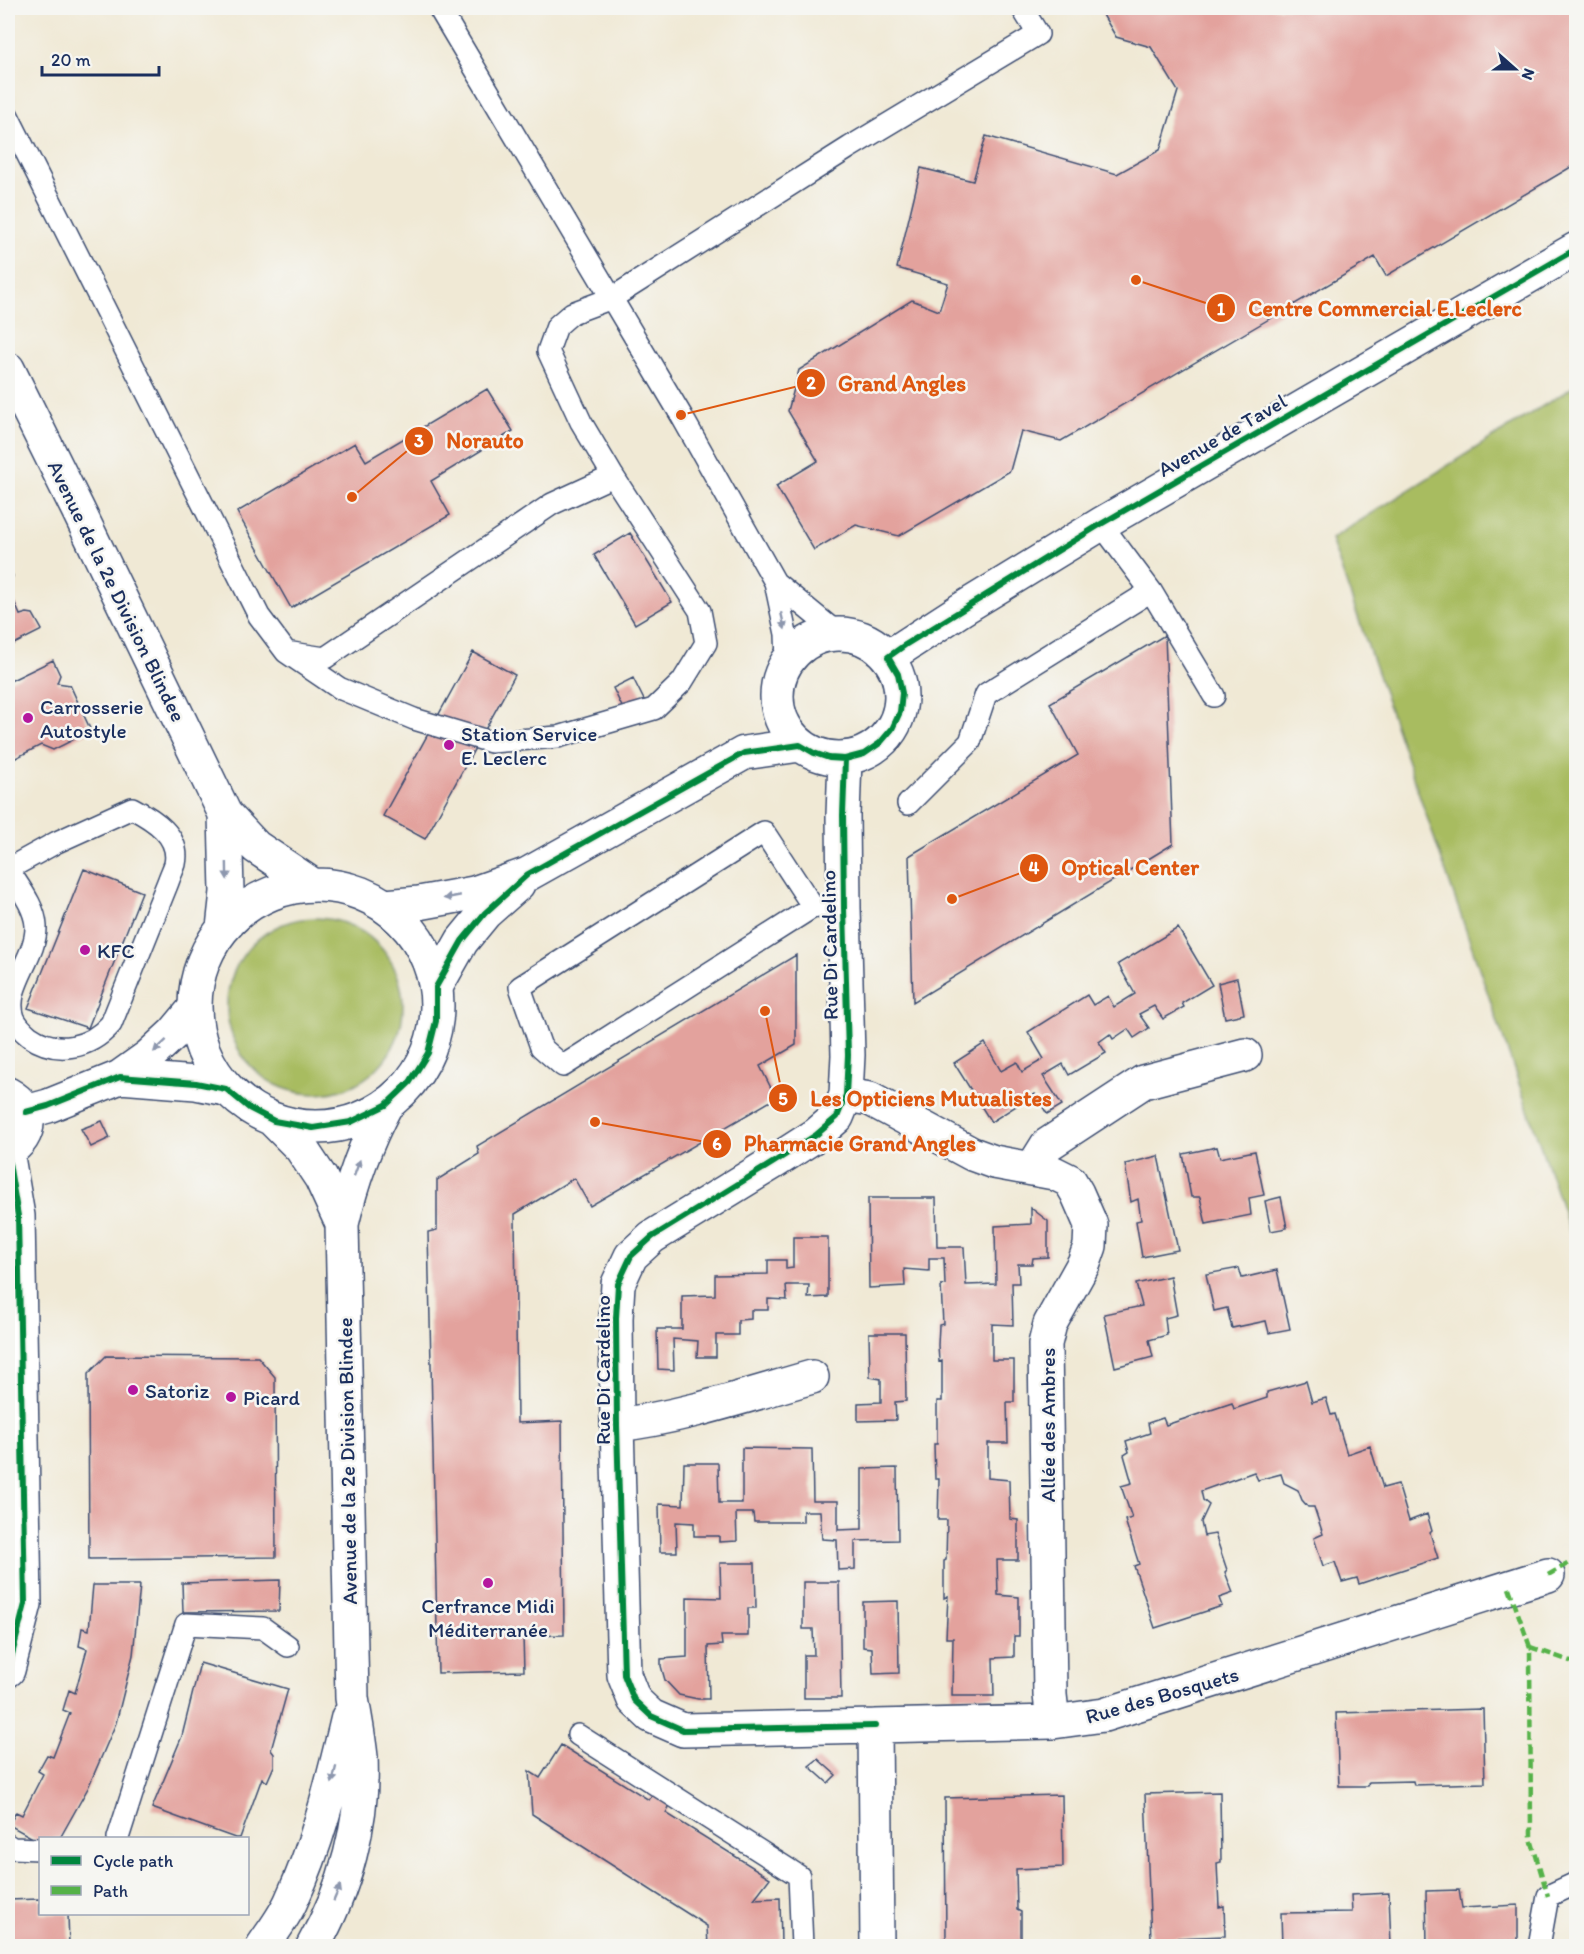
<svg xmlns="http://www.w3.org/2000/svg" width="1584" height="1954" viewBox="0 0 1584 1954" font-family="Itim,sans-serif">
	<style>
		.green { fill: #a8bc61; stroke: #627660; stroke-width: 1.5 }
		.building { fill: #e3a29d }
		.lines { fill: none; stroke-linecap: round; stroke-linejoin: round }
		.lane-casing { stroke: #3b4b70; stroke-width: 24 }
		.street-casing { stroke: #3b4b70; stroke-width: 36 }
		.secondary-casing { stroke: #3b4b70; stroke-width: 36 }
		.lane { stroke: #fff; stroke-width: 21 }
		.street { stroke: #fff; stroke-width: 33 }
		.secondary { stroke: #fff; stroke-width: 33 }
		.quiet { stroke: #55b248; stroke-width: 4.5; stroke-dasharray: 9 4.5; stroke-linecap: butt }
		.cycleway-casing { stroke: #f6f6f2; stroke-width: 10 }
		.cycleway { stroke: #00873e; stroke-width: 6 }
		.oneway { fill: #8d97ae }
		.poi-dot { fill: #b5179e; stroke: #f6f6f2; stroke-width: 2 }
		.labels { text-anchor: middle; dominant-baseline: central; stroke-width: 5; stroke-linejoin: round; paint-order: stroke }
		.street-label { font-size: 21px; fill: #1b2f5e; stroke: #f6f6f2 }
		.poi-label { font-size: 21px; fill: #1b2f5e; stroke: #f6f6f2; text-anchor: start }
		.leader { fill: none; stroke: #de5710; stroke-width: 2 }
		.callout-dot { fill: #de5710; stroke: #f6f6f2; stroke-width: 2 }
		.mark-label { font-size: 18px; text-anchor: middle; font-weight: bold; fill: #fff }
		.callout-label { font-size: 22px; text-anchor: middle; font-weight: bold; fill: #de5710; stroke: #f6f6f2; stroke-width: 5; stroke-linejoin: round; paint-order: stroke }
	</style>
	<rect width="100%" height="100%" fill="#f6f6f2"/>
	<filter id="ink" filterUnits="userSpaceOnUse"><feTurbulence type="fractalNoise" baseFrequency=".0167" numOctaves="2"/><feDisplacementMap in="SourceGraphic" scale="12" xChannelSelector="R" yChannelSelector="G"/><feConvolveMatrix kernelMatrix="1 2 1 2 8 2 1 2 1" color-interpolation-filters="sRGB"/></filter>
	<filter id="wash" filterUnits="userSpaceOnUse"><feTurbulence type="fractalNoise" baseFrequency=".008" numOctaves="4" result="noise"/><feDisplacementMap in="SourceGraphic" scale="24" xChannelSelector="R" yChannelSelector="G"/><feGaussianBlur stdDeviation="1.35" result="paint"/><feColorMatrix in="noise" values="0 0 0 0 0 0 0 0 0 0 0 0 0 0 0 0 0 1.4 0 .05"/><feComposite in="paint" operator="in"/></filter>
	<g filter="url(#wash)">
		<rect width="100%" height="100%" fill="#f0e9d5"/>
		<path class="green" d="M1576,385V1249L1331,539Z
			M227 1006a88 88 0 1 1 176 0a88 88 0 1 1-176 0Z"/>
		<g id="blocks">
			<path class="building" d="M1099,8H1576V164L1386,276L1375,257L1061,441L1021,431L1010,471L899,536L856,525L814,550L776,486L818,461L788,411L799,370L912,300L939,311L948,283L897,268L921,168L973,181L986,136L1117,174L1160,150L1178,91L1151,47L1116,37Z
				M487,389L513,431L431,481L450,515L291,608L237,512L355,443L366,461Z
				M630,533L672,602L635,624L594,555Z
				M8,563L13,576L11,582L8,583Z
				M8,587L20,615L27,613L33,614L42,630L8,647Z
				M1165,635L1173,844L913,1002L909,856L1078,755L1050,703Z
				M473,652L515,675L425,839L383,816Z
				M53,660L60,675L57,683L70,685L91,731L53,750L41,745L8,762V682Z
				M633,678L646,704L626,715L613,688Z
				M84,869L142,892L88,1028L28,1008Z
				M1178,928L1212,985L1182,1003L1184,1007L1163,1019L1154,1006L1139,1014L1149,1028L1134,1038L1128,1029L1113,1039L1110,1034L1099,1042L1106,1053L1069,1075L1063,1064L1043,1076L1062,1105L1047,1114L1035,1094L991,1122L954,1063L985,1043L1001,1071L1017,1062L1022,1072L1044,1059L1028,1032L1087,995L1093,1005L1108,996L1114,1007L1135,994L1118,964Z
				M796,955V1045L760,1066L776,1098L590,1206L574,1178L515,1214L517,1423L562,1421L564,1635L523,1636L524,1671L438,1673L428,1232L437,1230V1180L479,1154L477,1146Z
				M1237,978L1244,1014L1225,1018L1218,983Z
				M102,1121L110,1138L91,1147L81,1129Z
				M1217,1147L1220,1158L1255,1151L1264,1195L1249,1198L1251,1215L1206,1224L1200,1197H1191L1183,1154Z
				M1158,1156L1178,1250L1142,1257L1136,1221L1141,1220L1138,1199L1131,1202L1125,1164Z
				M1281,1197L1287,1228L1271,1231L1265,1201Z
				M868,1198H936L937,1247H964L966,1285L996,1284L995,1226L1031,1224V1208L1048,1221V1257L1033,1258L1032,1264H1018L1019,1283H1012L1013,1325L992,1324V1360H1014V1402H1007L1008,1443H988V1478L1009,1480L1010,1519L1018,1520V1560H997L998,1595L1019,1597V1636H1014V1657L993,1658L994,1696H952L953,1638H946L948,1596L944,1598V1561L946,1560L947,1520H938L939,1479H935L934,1444H937V1401H942V1361L939,1362L938,1345L939,1325L943,1324L941,1286L945,1285L944,1258H929V1271L904,1269L905,1286L869,1288Z
				M793,1237H828V1297L808,1298L809,1285H786L787,1300L768,1299V1310H751V1319L738,1320V1335H716V1357H697L698,1341L673,1339L674,1370L658,1369L657,1329H682V1296L715,1295V1275L768,1274V1260H786V1269L793,1268Z
				M1239,1268L1242,1278L1277,1270L1290,1329L1269,1333L1266,1321L1232,1328L1227,1308L1214,1311L1206,1274Z
				M1170,1276L1177,1315L1165,1318L1167,1335L1149,1340L1153,1357L1115,1367L1104,1314L1142,1306L1136,1284Z
				M869,1333H905L906,1401L895,1402L896,1420L858,1421V1403L881,1402V1379L870,1377Z
				M106,1356L258,1357L275,1377L276,1557L89,1559L88,1374Z
				M1306,1381L1312,1402L1326,1398L1331,1415L1335,1414L1347,1454L1370,1446L1383,1488L1398,1484L1409,1521L1427,1514L1432,1531L1430,1533L1438,1558L1359,1584L1357,1578L1342,1582L1335,1562L1323,1566L1314,1538L1323,1534L1314,1507H1308L1302,1500L1298,1490L1284,1483L1281,1474L1258,1480L1254,1472L1201,1491L1203,1500L1209,1505L1201,1522L1204,1536L1215,1534L1227,1570L1225,1572L1233,1593L1219,1598L1222,1606L1155,1628L1134,1566L1139,1564L1125,1520L1132,1518L1121,1486L1132,1483L1124,1455L1129,1452L1126,1441L1150,1433L1148,1423L1163,1418L1166,1425L1232,1403L1234,1409L1267,1398V1392Z
				M742,1448L812,1449L813,1501H838V1530L862,1529V1469L897,1468L898,1540L855,1541V1569L838,1570L837,1540L822,1539L820,1511H803V1522H754L753,1513H736L737,1541L719,1542V1536H694V1523L676,1522L677,1552H660L659,1504L683,1505L684,1463H718L719,1503H742Z
				M720,1563H755L756,1608H748V1636H721L722,1645L708,1646L709,1699H698L679,1695L665,1680L661,1666V1659L687,1657V1597L721,1598Z
				M280,1580L279,1611L183,1612L182,1583Z
				M803,1582H839L841,1698H804V1655H814L813,1629H803Z
				M93,1585H140L133,1655L116,1723L88,1788L60,1838H40V1842L9,1825L16,1812L22,1815L43,1774L38,1771L47,1755L53,1757L70,1713L63,1710L69,1690L75,1693L87,1649L79,1646L82,1628L89,1630Z
				M898,1601L899,1673L873,1674L872,1648L863,1647V1602Z
				M200,1663L288,1689L271,1750L274,1754V1766L267,1782L262,1778L240,1838H235L152,1808L182,1736Z
				M1483,1709L1485,1783L1414,1785L1413,1781L1369,1782L1367,1786H1339L1336,1713Z
				M561,1745L649,1800L653,1794L670,1805L666,1813L770,1878L754,1899L780,1898L781,1946H708L707,1926L532,1814L529,1771L540,1778Z
				M818,1759L836,1775L828,1783L809,1766Z
				M1220,1792L1221,1862L1217,1863L1219,1907L1224,1906L1225,1936L1151,1939L1145,1794Z
				M1062,1795L1063,1867L1016,1869L1017,1910L1021,1912V1943L946,1945L945,1798Z
				M1459,1890L1462,1908L1518,1905V1943L1427,1945L1426,1891Z
				M1389,1893L1391,1946H1282L1281,1913L1352,1912L1351,1895Z
				M40,1899V1914H68L69,1946H8V1900Z"/>
		</g>
	</g>
	<g filter="url(#ink)">
		<use href="#blocks" fill-opacity="0" stroke="#3b4b70" stroke-width="1.5"/>
		<g class="lines">
			<defs>
				<path id="lane" d="M439,8L681,415L775,582L786,634L787,661
					M8,116L259,616L286,652L339,688L414,719L491,742L558,737L654,709L682,682L706,643L700,611L613,476L581,422L548,351L557,326L572,313L612,298L850,147L1038,34L1022,8
					M1101,524L1151,591L1214,696
					M775,582L837,633
					M292,653L325,658L552,504L613,476
					M908,804L970,742L986,694L1151,591
					M132,808C153,819 181,836 175,864C173,870 170,876 168,882L111,1024C89,1049 56,1055 29,1036C23,1031 17,1025 14,1018C3,987 37,958 36,926C35,906 18,886 8,869L57,842Z
					M813,907L563,1066L541,1047L520,987L764,832L813,907L844,908
					M578,1735L799,1876L802,1946
					M118,1838L186,1624L263,1628L288,1646
					M8,1845L12,1848L40,1849
					M1539,1946L1548,1896L1576,1883"/>
				<path id="street" d="M777 696a62 62 0 1 1 124 0a62 62 0 1 1-124 0Z
					M888,657L962,609L1101,524L1576,249
					M845,759L843,815L844,908L848,1055L846,1095L837,1117L816,1135L774,1162L652,1237L631,1256L618,1284L616,1318L617,1425L624,1675L634,1700L651,1716L683,1730L875,1726
					M385,906L419,903L474,893L528,874L744,753L800,745
					M436,987L462,941L485,913L518,884
					M120,1077L196,1083L226,1089
					M8,1094C34,1108 33,1136 8,1151
					M846,1095L870,1099L972,1154L994,1162L1054,1173L1070,1181L1077,1193L1091,1225L1090,1246L1084,1263L1050,1324L1045,1344L1050,1695L1053,1722
					M26,1112L48,1106L120,1077L148,1057L174,1033L194,1009
					M8,1157L18,1216L25,1604L8,1670
					M1032,1169L1047,1145L1143,1082L1245,1055
					M617,1425C684,1417 748,1395 812,1377
					M877,1946L875,1726L1053,1722L1104,1715L1548,1575"/>
				<path id="secondary" d="M8,369L78,510L225,814L256,847L311,884
					M195 1006a121 121 0 1 1 242 0a121 121 0 1 1-242 0Z
					M223,928L227,892L225,814
					M274,1121L301,1148L321,1178L342,1224
					M263,1946C273,1931 285,1916 292,1899C319,1841 333,1779 348,1717
					M313,1946C345,1891 364,1821 361,1757C359,1737 355,1717 352,1698L342,1224C352,1181 365,1144 386,1105"/>
			</defs>
			<use href="#lane" class="lane-casing"/>
			<use href="#street" class="street-casing"/>
			<use href="#secondary" class="secondary-casing"/>
			<use href="#lane" class="lane"/>
			<use href="#street" class="street"/>
			<use href="#secondary" class="secondary"/>
			<path class="quiet" d="M1548,1575L1576,1559
				M1509,1588L1530,1647L1531,1839L1548,1896
				M1530,1647L1576,1663"/>
			<defs>
				<path id="cycleway" d="M845,759L843,815L844,908L848,1055L846,1095L837,1117L816,1135L774,1162L652,1237L631,1256L618,1284L616,1318L617,1425L624,1675L634,1700L651,1716L683,1730L875,1726
					M26,1112L48,1106L120,1077L196,1083L226,1089L249,1108L274,1121L313,1128L351,1122L386,1105L410,1082L428,1053L436,1021V987L462,941L485,913L528,874L744,753L800,745L814,753L829,758L845,759L864,754L880,743L892,729L900,712L902,693L898,674L888,657L905,645L1101,524L1576,249
					M8,1157L18,1216L25,1604L8,1670"/>
			</defs>
			<use href="#cycleway" class="cycleway-casing"/>
			<use href="#cycleway" class="cycleway"/>
		</g>
		<defs><path id="oneway-solid" d="M-6-.8H1V-3.2L6.5 0L1 3.2V.8H-6Z" transform="scale(1.5)"/></defs>
		<g class="oneway">
			<use href="#oneway-solid" transform="translate(783 621) rotate(77)"/>
			<use href="#oneway-solid" transform="translate(227 871) rotate(89)"/>
			<use href="#oneway-solid" transform="translate(452 897) rotate(169)"/>
			<use href="#oneway-solid" transform="translate(160 1046) rotate(137)"/>
			<use href="#oneway-solid" transform="translate(357 1168) rotate(-70)"/>
			<use href="#oneway-solid" transform="translate(334 1775) rotate(104)"/>
			<use href="#oneway-solid" transform="translate(337 1893) rotate(-67)"/>
		</g>
	</g>
	<g class="poi-dot">
		<circle cx="28" cy="718" r="6"/>
		<circle cx="449" cy="745" r="6"/>
		<circle cx="85" cy="950" r="6"/>
		<circle cx="133" cy="1390" r="6"/>
		<circle cx="231" cy="1397" r="6"/>
		<circle cx="488" cy="1583" r="6"/>
	</g>
	<g class="labels">
		<g class="street-label">
			<text transform="translate(1222 435) rotate(-30)">Avenue de Tavel</text>
			<text transform="translate(117 591) rotate(64)">Avenue de la 2e Division Blindee</text>
			<text transform="translate(829 945) rotate(-91)">Rue Di Cardelino</text>
			<text transform="translate(602 1370) rotate(-90)">Rue Di Cardelino</text>
			<text transform="translate(1047 1425) rotate(-90)">Allée des Ambres</text>
			<text transform="translate(347 1461) rotate(-91)">Avenue de la 2e Division Blindee</text>
			<text transform="translate(1162 1695) rotate(-16)">Rue des Bosquets</text>
		</g>
		<g class="poi-label">
			<text x="40" y="706">Carrosserie<tspan x="40" dy="24">Autostyle</tspan></text>
			<text x="461" y="733">Station Service<tspan x="461" dy="24">E. Leclerc</tspan></text>
			<text x="97" y="950">KFC</text>
			<text x="145" y="1390">Satoriz</text>
			<text x="243" y="1397">Picard</text>
			<text x="488" y="1605" text-anchor="middle">Cerfrance Midi<tspan x="488" dy="24">Méditerranée</tspan></text>
		</g>
	</g>
	<path class="leader" d="M1136 280L1221 308M681 415L811 383M352 497L419 441M952 899L1034 868M765 1011L783 1098M595 1122L717 1144"/>
	<g class="callout-dot">
		<circle cx="1136" cy="280" r="6"/>
		<circle cx="681" cy="415" r="6"/>
		<circle cx="352" cy="497" r="6"/>
		<circle cx="952" cy="899" r="6"/>
		<circle cx="765" cy="1011" r="6"/>
		<circle cx="595" cy="1122" r="6"/>
		<circle cx="1221" cy="308" r="15"/>
		<circle cx="811" cy="383" r="15"/>
		<circle cx="419" cy="441" r="15"/>
		<circle cx="1034" cy="868" r="15"/>
		<circle cx="783" cy="1098" r="15"/>
		<circle cx="717" cy="1144" r="15"/>
	</g>
	<g class="mark-label">
		<text x="1221" y="315">1</text>
		<text x="811" y="389">2</text>
		<text x="419" y="447">3</text>
		<text x="1034" y="874">4</text>
		<text x="783" y="1105">5</text>
		<text x="717" y="1150">6</text>
	</g>
	<g class="callout-label">
		<text x="1385" y="316">Centre Commercial E.Leclerc</text>
		<text x="902" y="391">Grand Angles</text>
		<text x="485" y="448">Norauto</text>
		<text x="1130" y="875">Optical Center</text>
		<text x="931" y="1106">Les Opticiens Mutualistes</text>
		<text x="860" y="1151">Pharmacie Grand Angles</text>
	</g>
	<rect width="1584" height="1954" fill="none" stroke="#f6f6f2" stroke-width="30"/>
	<rect x="39" y="1837" width="210" height="78" fill="#f6f6f2" stroke="#9ea6b7" stroke-width="1.5"/>
	<rect x="51" y="1856" width="30" height="9" fill="#00873e" stroke="#9ea6b7" stroke-width="1.5"/>
	<text x="93" y="1867" font-size="18" fill="#1b2f5e">Cycle path</text>
	<rect x="51" y="1886" width="30" height="9" fill="#55b248" stroke="#9ea6b7" stroke-width="1.5"/>
	<text x="93" y="1897" font-size="18" fill="#1b2f5e">Path</text>
	<g transform="translate(1515 69) rotate(111)" stroke="#f6f6f2" stroke-width="4.5" paint-order="stroke">
	<path d="M0-4.5L10 22L0 15L-10 22Z" fill="#1b2f5e"/>
	<text y="-9" font-size="16" font-weight="bold" text-anchor="middle" fill="#1b2f5e">N</text>
	</g>
	<path d="M42 66v9h117v-9" fill="none" stroke="#1b2f5e" stroke-width="3"/>
	<text x="51" y="66" font-size="18" fill="#1b2f5e" stroke="#f6f6f2" stroke-width="4.5" paint-order="stroke">20 m</text>
</svg>
